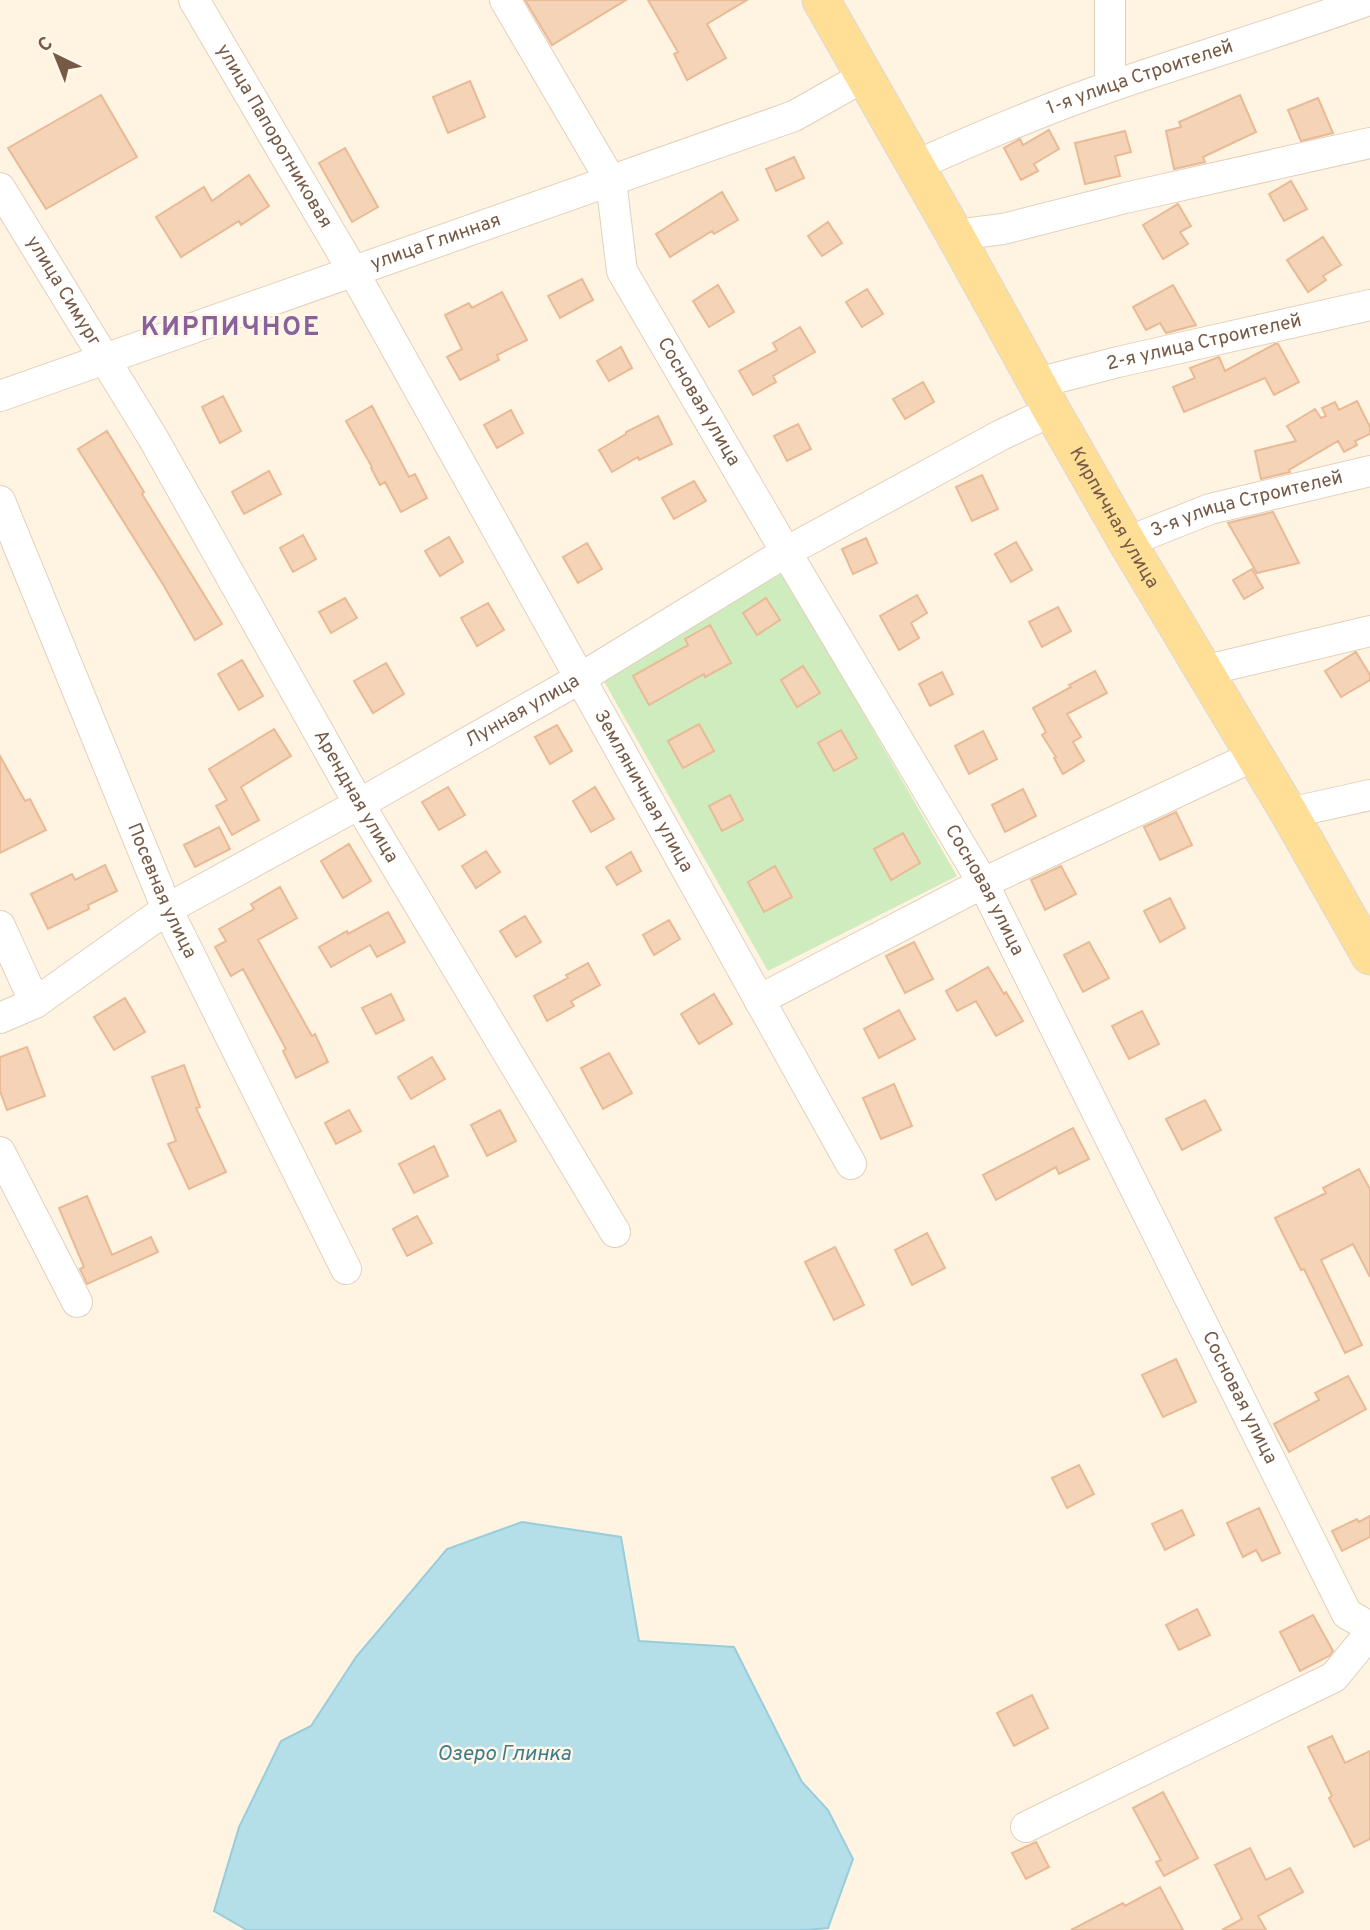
<svg xmlns="http://www.w3.org/2000/svg" width="1370" height="1930" viewBox="0 0 1370 1930" font-family="Overpass,sans-serif">
	<style>
		.green { fill: #ceecbe }
		.water { fill: #b4dee8; stroke: #9acddb; stroke-width: 2 }
		.building { fill: #f5d3b6; stroke: #e8ba96; stroke-width: 2 }
		.lines { fill: none; stroke-linecap: round; stroke-linejoin: round }
		.minor-casing { stroke: #e2d0bc; stroke-width: 32 }
		.major-casing { stroke: #ded7d3; stroke-width: 39 }
		.minor { stroke: #fff; stroke-width: 30 }
		.major { stroke: #ffde96; stroke-width: 37 }
		.labels { text-anchor: middle; dominant-baseline: central; stroke-width: 5; stroke-linejoin: round; paint-order: stroke }
		.street-label { font-size: 19px; fill: #765a46; stroke: #fff7e8 }
		.water-label { font-size: 21px; font-style: italic; fill: #3e7a8b; stroke: #fff7e8 }
		.district-label { font-size: 26px; font-weight: bold; letter-spacing: 2px; fill: #8a619a; stroke: #fff7e8 }
	</style>
	<rect width="100%" height="100%" fill="#fef4e1"/>
	<path class="green" d="M783,573L957,876L768,971L601,676Z"/>
	<path class="water" d="M522,1522L621,1537L639,1641L734,1647L802,1782L828,1810L853,1859L828,1928L806,1930H247L214,1911L239,1827L281,1741L311,1726L356,1657L447,1549Z"/>
	<path class="building" d="M525,0H626L552,45Z
		M648,0H747L707,24L726,58L687,80L674,54L678,52Z
		M470,81L485,117L448,133L433,97Z
		M101,95L137,157L46,209L8,148Z
		M1240,95L1256,132L1203,157L1205,162L1174,169L1166,131L1181,127L1179,122Z
		M1318,98L1333,133L1301,141L1288,110Z
		M1049,130L1059,149L1034,164L1038,171L1021,180L1004,148L1020,139L1023,145Z
		M1125,131L1131,152L1115,156L1120,176L1085,184L1075,143Z
		M345,148L378,207L352,222L319,163Z
		M794,157L804,178L776,191L766,169Z
		M249,175L269,206L241,225L239,221L181,257L156,217L204,187L212,201Z
		M1291,181L1307,209L1284,221L1269,194Z
		M722,192L738,220L714,234L712,231L670,257L656,234Z
		M1178,204L1191,226L1180,232L1188,244L1163,259L1143,225Z
		M828,222L842,243L822,256L808,236Z
		M1323,237L1341,265L1323,276L1326,280L1308,292L1287,260Z
		M582,279L593,300L560,318L548,296Z
		M718,285L734,312L709,327L693,301Z
		M1173,285L1196,325L1166,333L1160,323L1146,330L1133,307Z
		M867,289L883,314L862,327L846,302Z
		M502,292L527,340L497,355L499,360L460,380L447,357L462,349L445,315L469,303L472,308Z
		M800,327L815,352L773,376L776,382L753,395L739,371L777,350L773,343Z
		M1275,344H1278L1299,382L1274,395L1265,378L1184,412L1173,387L1195,378L1190,368L1219,357L1225,371Z
		M621,347L632,368L609,381L597,361Z
		M923,382L934,402L905,419L893,399Z
		M223,396L241,431L220,443L202,407Z
		M1357,401L1370,427V434L1355,441L1357,445L1344,452L1338,441L1289,470L1290,472L1261,479L1255,451L1296,441L1287,426L1315,409L1321,418L1326,416L1322,408L1335,402L1339,410Z
		M372,406L409,477L415,474L427,498L401,512L385,482L380,485L371,468L372,467L346,421Z
		M511,410L523,433L497,448L484,425Z
		M658,416L672,444L639,460L638,457L612,472L599,450L626,434V432Z
		M798,424L811,449L787,461L774,436Z
		M107,431L144,492L142,494L222,624L195,640L164,586L78,449Z
		M269,471L281,494L244,514L232,492Z
		M982,475L998,509L972,521L956,487Z
		M694,481L706,501L674,519L662,498Z
		M1273,512L1299,563L1257,573L1228,523Z
		M303,535L316,559L293,572L280,548Z
		M449,537L463,562L440,576L425,551Z
		M866,538L877,563L853,574L842,549Z
		M1016,542L1032,570L1011,582L995,554Z
		M587,543L602,569L578,583L563,557Z
		M1252,569L1263,588L1244,599L1233,580Z
		M917,595L927,613L911,623L919,638L899,650L880,616Z
		M345,598L357,618L331,633L319,612Z
		M766,598L780,620L757,635L743,613Z
		M488,603L504,630L477,646L461,618Z
		M1058,607L1071,631L1042,647L1029,622Z
		M710,625L731,663L705,677L704,674L649,705L633,676L688,645L685,639Z
		M1356,652L1370,675V680L1341,697L1325,671Z
		M242,660L263,696L239,710L218,674Z
		M386,663L404,694L373,713L354,681Z
		M803,666L820,693L797,707L781,680Z
		M1095,671L1107,693L1067,714L1081,737L1073,742L1084,761L1063,774L1054,758L1056,757L1042,735L1046,732L1033,708L1071,687L1069,685Z
		M942,672L953,694L930,706L919,684Z
		M699,724L714,751L683,768L668,741Z
		M557,725L572,751L550,764L535,737Z
		M274,729L291,756L241,787L259,820L232,835L216,806L227,800L209,769Z
		M841,730L857,758L834,771L818,743Z
		M983,731L997,759L969,774L955,746Z
		M0,756L25,801L30,799L46,830L0,853Z
		M448,787L465,815L439,830L422,802Z
		M595,787L614,819L591,832L573,801Z
		M1023,789L1036,816L1005,832L992,805Z
		M730,795L743,820L722,831L709,806Z
		M1176,812L1192,845L1160,860L1144,827Z
		M219,827L230,849L195,867L184,845Z
		M903,833L920,863L891,880L874,849Z
		M349,844L371,881L343,898L321,861Z
		M486,851L500,872L476,888L462,866Z
		M631,852L641,871L617,885L606,867Z
		M105,865L117,891L88,905L89,909L48,929L31,894L72,874L75,880Z
		M775,866L792,897L764,912L748,882Z
		M1061,866L1076,894L1045,910L1031,880Z
		M280,887L297,918L258,940L312,1036L315,1034L328,1062L296,1078L283,1051L286,1049L243,969L231,976L215,947L226,941L219,929L254,909L251,904Z
		M1170,898L1185,928L1160,942L1144,911Z
		M388,912L405,942L377,957L370,945L331,967L319,947L347,931L348,934Z
		M525,916L541,942L516,957L500,931Z
		M669,920L680,939L654,955L643,935Z
		M914,942L933,979L905,993L886,956Z
		M1089,942L1109,978L1083,992L1064,955Z
		M588,963L600,985L571,1001L574,1006L547,1021L534,996L568,978L566,975Z
		M988,967L1004,994L1006,992L1023,1021L996,1036L976,1001L957,1011L946,991Z
		M391,994L404,1020L376,1034L362,1008Z
		M714,994L732,1024L699,1044L681,1014Z
		M125,998L145,1032L114,1050L94,1017Z
		M899,1010L915,1039L879,1058L864,1029Z
		M1142,1011L1159,1044L1129,1059L1112,1026Z
		M27,1047L45,1096L7,1110L0,1091V1057Z
		M609,1053L632,1093L603,1109L581,1068Z
		M432,1057L445,1079L411,1099L398,1077Z
		M184,1065L200,1107L196,1108L226,1172L189,1189L168,1144L176,1141L152,1077Z
		M894,1084L912,1126L881,1139L863,1098Z
		M1205,1100L1221,1130L1182,1150L1166,1119Z
		M349,1110L361,1131L336,1144L325,1123Z
		M500,1110L516,1141L487,1156L471,1125Z
		M1073,1128L1089,1159L1059,1174L1056,1167L996,1200L983,1175Z
		M434,1146L448,1176L414,1193L399,1164Z
		M1359,1169L1370,1189V1277L1353,1244L1321,1260L1362,1345L1345,1353L1304,1269L1301,1270L1275,1218L1326,1193L1323,1188Z
		M87,1196L112,1255L151,1237L158,1252L87,1284L80,1269L84,1267L59,1208Z
		M417,1216L432,1243L407,1256L393,1229Z
		M927,1233L945,1268L912,1285L895,1250Z
		M835,1247L864,1305L834,1320L805,1262Z
		M1176,1359L1196,1402L1163,1417L1142,1375Z
		M1348,1376L1366,1409L1289,1452L1274,1424L1319,1400L1315,1393Z
		M1079,1465L1094,1494L1067,1508L1052,1478Z
		M1259,1508L1280,1553L1262,1561L1256,1550L1243,1557L1227,1523Z
		M1182,1510L1194,1535L1165,1550L1152,1524Z
		M1370,1516V1537L1342,1551L1332,1531L1357,1519L1359,1522Z
		M1197,1609L1210,1635L1179,1650L1166,1625Z
		M1313,1615L1333,1651L1329,1656L1300,1671L1280,1632Z
		M1032,1695L1048,1728L1014,1746L997,1713Z
		M1332,1736L1345,1763L1370,1751V1839L1354,1847L1329,1798L1332,1796L1308,1747Z
		M1163,1792L1198,1858L1164,1876L1156,1862L1161,1860L1133,1808Z
		M1036,1842L1049,1867L1026,1879L1012,1853Z
		M1250,1848L1266,1880L1290,1868L1303,1892L1258,1916L1266,1930H1222L1242,1919L1215,1865Z
		M1160,1887L1183,1930H1071L1123,1903L1125,1906Z"/>
	<g class="lines">
		<defs>
			<g id="minor">
				<path id="s1" d="M194,0L353,271L851,1164"/>
				<path id="s2" d="M505,0L611,181L622,271L786,552L983,883L1347,1614L1370,1627"/>
				<path d="M1110,0V86"/>
				<path id="s3" d="M915,166C979,137 1045,109 1112,86C1197,57 1284,31 1369,0"/>
				<path id="s4" d="M0,188L153,438L359,804L615,1232"/>
				<path d="M955,235L1003,229L1125,198L1370,143"/>
				<path id="s5" d="M1037,383L1118,362L1370,305"/>
				<path id="s6" d="M0,396L794,116L865,76"/>
				<path id="s7" d="M0,501L167,909L346,1269"/>
				<path id="s8" d="M1127,542L1210,509L1370,471"/>
				<path d="M1203,671L1370,631"/>
				<path d="M1289,813L1370,795"/>
				<path d="M0,926L35,1003"/>
				<path d="M759,1000L983,883L1254,756"/>
				<path id="s9" d="M0,1018L35,1003L167,909L359,804L579,679L786,552L1001,435L1052,411"/>
				<path d="M0,1152L77,1302"/>
				<path d="M1026,1827L1334,1677L1370,1633"/>
			</g>
			<g id="major">
				<path id="s10" d="M821,0L955,235L1052,411L1127,542L1289,813L1370,956"/>
			</g>
		</defs>
		<use href="#minor" class="minor-casing"/>
		<use href="#major" class="major-casing"/>
		<use href="#minor" class="minor"/>
		<use href="#major" class="major"/>
	</g>
	<g class="labels">
		<g class="street-label">
			<text stroke="none"><textPath href="#s3" startOffset="242">1-я улица Строителей</textPath></text>
			<text stroke="none"><textPath href="#s1" startOffset="158">улица Папоротниковая</textPath></text>
			<text stroke="none"><textPath href="#s6" startOffset="462">улица Глинная</textPath></text>
			<text stroke="none"><textPath href="#s4" startOffset="121">улица Симург</textPath></text>
			<text stroke="none"><textPath href="#s5" startOffset="172">2-я улица Строителей</textPath></text>
			<text stroke="none"><textPath href="#s2" startOffset="452">Сосновая улица</textPath></text>
			<text stroke="none"><textPath href="#s8" startOffset="126">3-я улица Строителей</textPath></text>
			<text stroke="none"><textPath href="#s10" startOffset="595">Кирпичная улица</textPath></text>
			<text stroke="none"><textPath href="#s9" startOffset="607">Лунная улица</textPath></text>
			<text stroke="none"><textPath href="#s1" startOffset="910">Земляничная улица</textPath></text>
			<text stroke="none"><textPath href="#s4" startOffset="705">Арендная улица</textPath></text>
			<text stroke="none"><textPath href="#s7" startOffset="422">Посевная улица</textPath></text>
			<text stroke="none"><textPath href="#s2" startOffset="1018">Сосновая улица</textPath></text>
			<text stroke="none"><textPath href="#s2" startOffset="1586">Сосновая улица</textPath></text>
		</g>
		<g class="water-label">
			<text x="504" y="1754">Озеро Глинка</text>
		</g>
		<g class="district-label">
			<text x="231" y="328">КИРПИЧНОЕ</text>
		</g>
	</g>
	<g transform="translate(56 56) rotate(317)" stroke="#fff7e8" stroke-width="5" paint-order="stroke">
	<path d="M0-5L12 26L0 18L-12 26Z" fill="#765a46"/>
	<text y="-10" font-size="19" font-weight="bold" text-anchor="middle" fill="#765a46">С</text>
	</g>
</svg>
